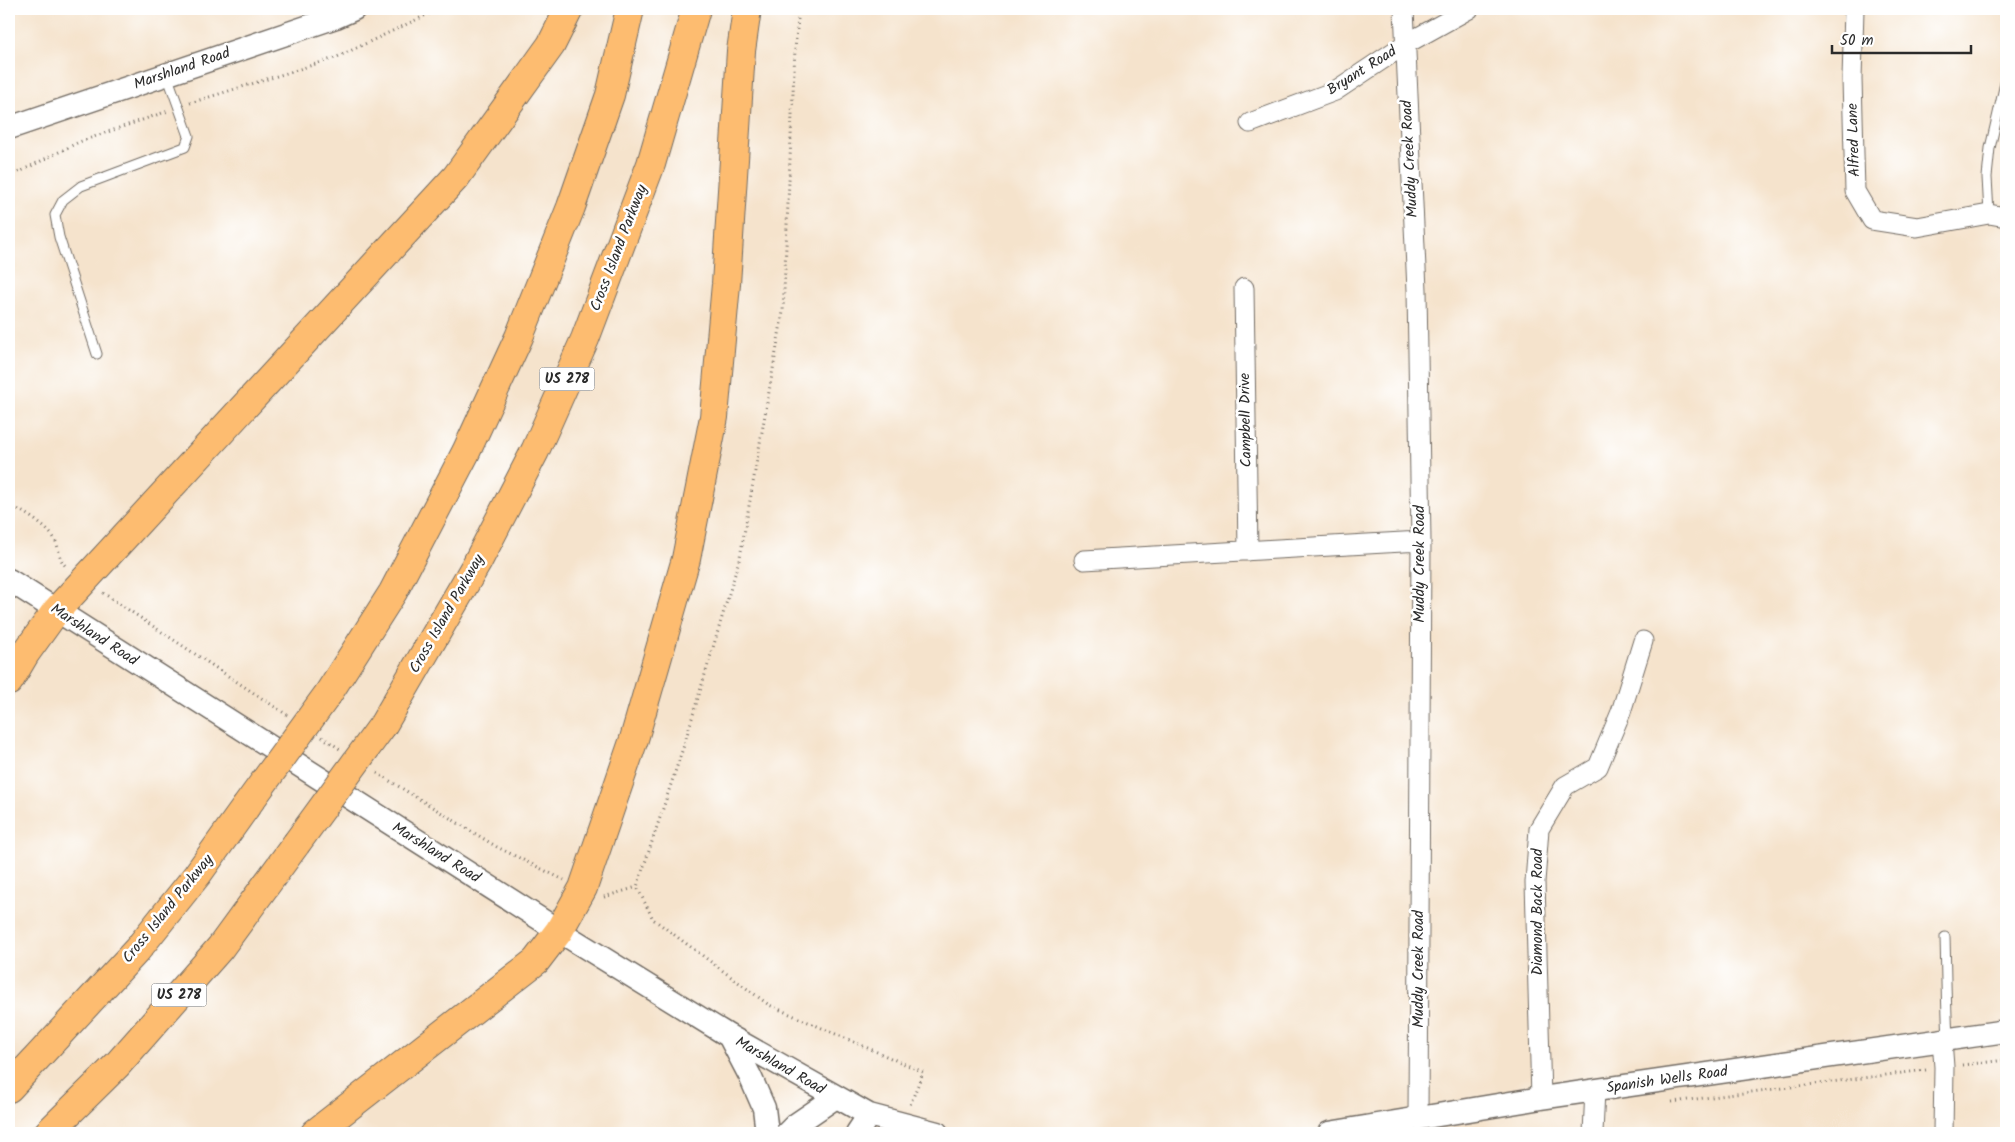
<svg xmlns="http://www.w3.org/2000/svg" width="2015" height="1142" viewBox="0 0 2015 1142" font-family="Kalam,sans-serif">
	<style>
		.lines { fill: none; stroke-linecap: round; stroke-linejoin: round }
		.service-casing { stroke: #726b63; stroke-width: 11 }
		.minor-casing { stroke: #726b63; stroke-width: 21 }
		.tertiary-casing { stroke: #726b63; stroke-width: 25 }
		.motorway-casing { stroke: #726b63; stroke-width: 30 }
		.path { stroke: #726b63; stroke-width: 3; stroke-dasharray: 1 4; stroke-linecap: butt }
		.service { stroke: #fff; stroke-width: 9 }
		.minor { stroke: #fff; stroke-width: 19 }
		.tertiary { stroke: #fff; stroke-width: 22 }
		.motorway { stroke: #fdbc6f; stroke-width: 28 }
		.motorway-bridge-casing { stroke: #726b63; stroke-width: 30; stroke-linecap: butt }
		.motorway-bridge { stroke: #fdbc6f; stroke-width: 28 }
		.labels { text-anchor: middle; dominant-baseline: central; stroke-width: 5; stroke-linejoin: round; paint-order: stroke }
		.shield { fill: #fff; stroke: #6b6b6b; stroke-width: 1 }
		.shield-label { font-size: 14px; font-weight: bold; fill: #2b2b2b }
		.street-label { font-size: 15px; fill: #2b2b2b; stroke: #fff }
	</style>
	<rect width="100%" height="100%" fill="#fff"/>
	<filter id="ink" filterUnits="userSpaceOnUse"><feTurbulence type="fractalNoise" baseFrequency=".02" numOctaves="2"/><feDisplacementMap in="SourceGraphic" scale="10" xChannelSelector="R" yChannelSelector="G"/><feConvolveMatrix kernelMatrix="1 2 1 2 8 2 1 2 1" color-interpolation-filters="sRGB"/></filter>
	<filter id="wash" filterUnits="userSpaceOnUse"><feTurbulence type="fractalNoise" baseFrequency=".0096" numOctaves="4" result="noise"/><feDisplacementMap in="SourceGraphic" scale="20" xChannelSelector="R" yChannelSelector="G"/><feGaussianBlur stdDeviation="1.12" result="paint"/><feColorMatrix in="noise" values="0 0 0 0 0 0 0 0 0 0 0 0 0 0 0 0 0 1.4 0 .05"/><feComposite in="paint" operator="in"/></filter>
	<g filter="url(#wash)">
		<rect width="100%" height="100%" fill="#f5e3cc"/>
	</g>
	<g filter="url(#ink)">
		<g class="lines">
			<defs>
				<path id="service" d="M1989,214L1987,177L1990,148L2006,79
					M97,354L59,237L55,215L63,200L81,186L185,147L189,136L167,75
					M1945,937C1946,971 1946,1004 1948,1038"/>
				<path id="minor" d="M1404,9L1417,290L1421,541L1418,1119
					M1854,9L1852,79L1855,191L1872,220L1917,227L1989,214L2006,217
					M1250,123L1335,91L1404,45L1469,9
					M1244,288L1248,551
					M1084,560L1421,541
					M1942,1040L1944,1067L1943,1133
					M1541,1098L1535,882L1539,829L1565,786L1598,767L1621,712L1643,641
					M1593,1133L1595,1090"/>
				<path id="tertiary" d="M9,128L336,17L354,9
					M9,580L559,931L729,1036L869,1115L937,1133
					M729,1036L750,1076L764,1108L767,1133
					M787,1133L795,1125L836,1097
					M857,1133L869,1115
					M1329,1133L1541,1098L2006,1031"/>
				<path id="motorway" d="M9,681L25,654L56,611L456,177L551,45L569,9
					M328,694L393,592L466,452L519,337L571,207L610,95L630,9
					M383,725L477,563L535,451L585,339L651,164L696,9
					M9,1088L137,950L197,875L245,808
					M48,1133L117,1065L220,948L296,844
					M315,1133L536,961L559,931L583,888L634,739L686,559L714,417L726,284L741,51L747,9"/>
			</defs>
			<use href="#service" class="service-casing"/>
			<use href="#minor" class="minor-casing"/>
			<use href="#tertiary" class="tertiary-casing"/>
			<use href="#motorway" class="motorway-casing"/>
			<path class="path" d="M799,9L795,49L783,312L740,557L684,745L637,887L653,919L769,1005L923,1072L910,1105
				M190,103L335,58L439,9
				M9,177L79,142L168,111
				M9,505C22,510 46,526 54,538C60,547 58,561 67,567
				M103,593L287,715
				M322,737L340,749
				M377,773L497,847L564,880
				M604,897L637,887
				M1962,1065L2006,1060
				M1672,1102L1926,1070"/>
			<use href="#service" class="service"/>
			<use href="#minor" class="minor"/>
			<use href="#tertiary" class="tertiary"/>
			<use href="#motorway" class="motorway"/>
			<defs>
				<path id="motorway-bridge" d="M245,808L328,694
					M296,844L383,725"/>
			</defs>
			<use href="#motorway-bridge" class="motorway-bridge-casing"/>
			<use href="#motorway-bridge" class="motorway-bridge"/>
		</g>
	</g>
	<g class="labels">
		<g class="shield">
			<rect x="539.5" y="367.5" width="55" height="23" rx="4"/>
			<rect x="151.5" y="983.5" width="55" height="23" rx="4"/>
		</g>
		<g class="shield-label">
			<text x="567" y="379">US 278</text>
			<text x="179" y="995">US 278</text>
		</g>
		<g class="street-label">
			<text transform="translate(182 69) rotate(-19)">Marshland Road</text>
			<text transform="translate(1362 71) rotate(-32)">Bryant Road</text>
			<text transform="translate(1854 140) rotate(-92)">Alfred Lane</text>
			<text transform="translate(1410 159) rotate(-93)">Muddy Creek Road</text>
			<text transform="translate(619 248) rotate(-69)">Cross Island Parkway</text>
			<text transform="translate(1246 420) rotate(-91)">Campbell Drive</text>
			<text transform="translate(1420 564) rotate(-90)">Muddy Creek Road</text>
			<text transform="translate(447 614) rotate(-60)">Cross Island Parkway</text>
			<text transform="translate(94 635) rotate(33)">Marshland Road</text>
			<text transform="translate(436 853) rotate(32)">Marshland Road</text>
			<text transform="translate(168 909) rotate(-51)">Cross Island Parkway</text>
			<text transform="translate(1538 912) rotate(-90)">Diamond Back Road</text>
			<text transform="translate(1419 969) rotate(-90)">Muddy Creek Road</text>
			<text transform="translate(780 1066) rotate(30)">Marshland Road</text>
			<text transform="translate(1667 1080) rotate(-8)">Spanish Wells Road</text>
		</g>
	</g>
	<rect width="2015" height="1142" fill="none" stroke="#fff" stroke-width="30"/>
	<path d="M1832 45v8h139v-8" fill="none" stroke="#2b2b2b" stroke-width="2.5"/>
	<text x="1840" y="45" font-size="15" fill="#2b2b2b" stroke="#ffffff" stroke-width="4" paint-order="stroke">50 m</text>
</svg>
